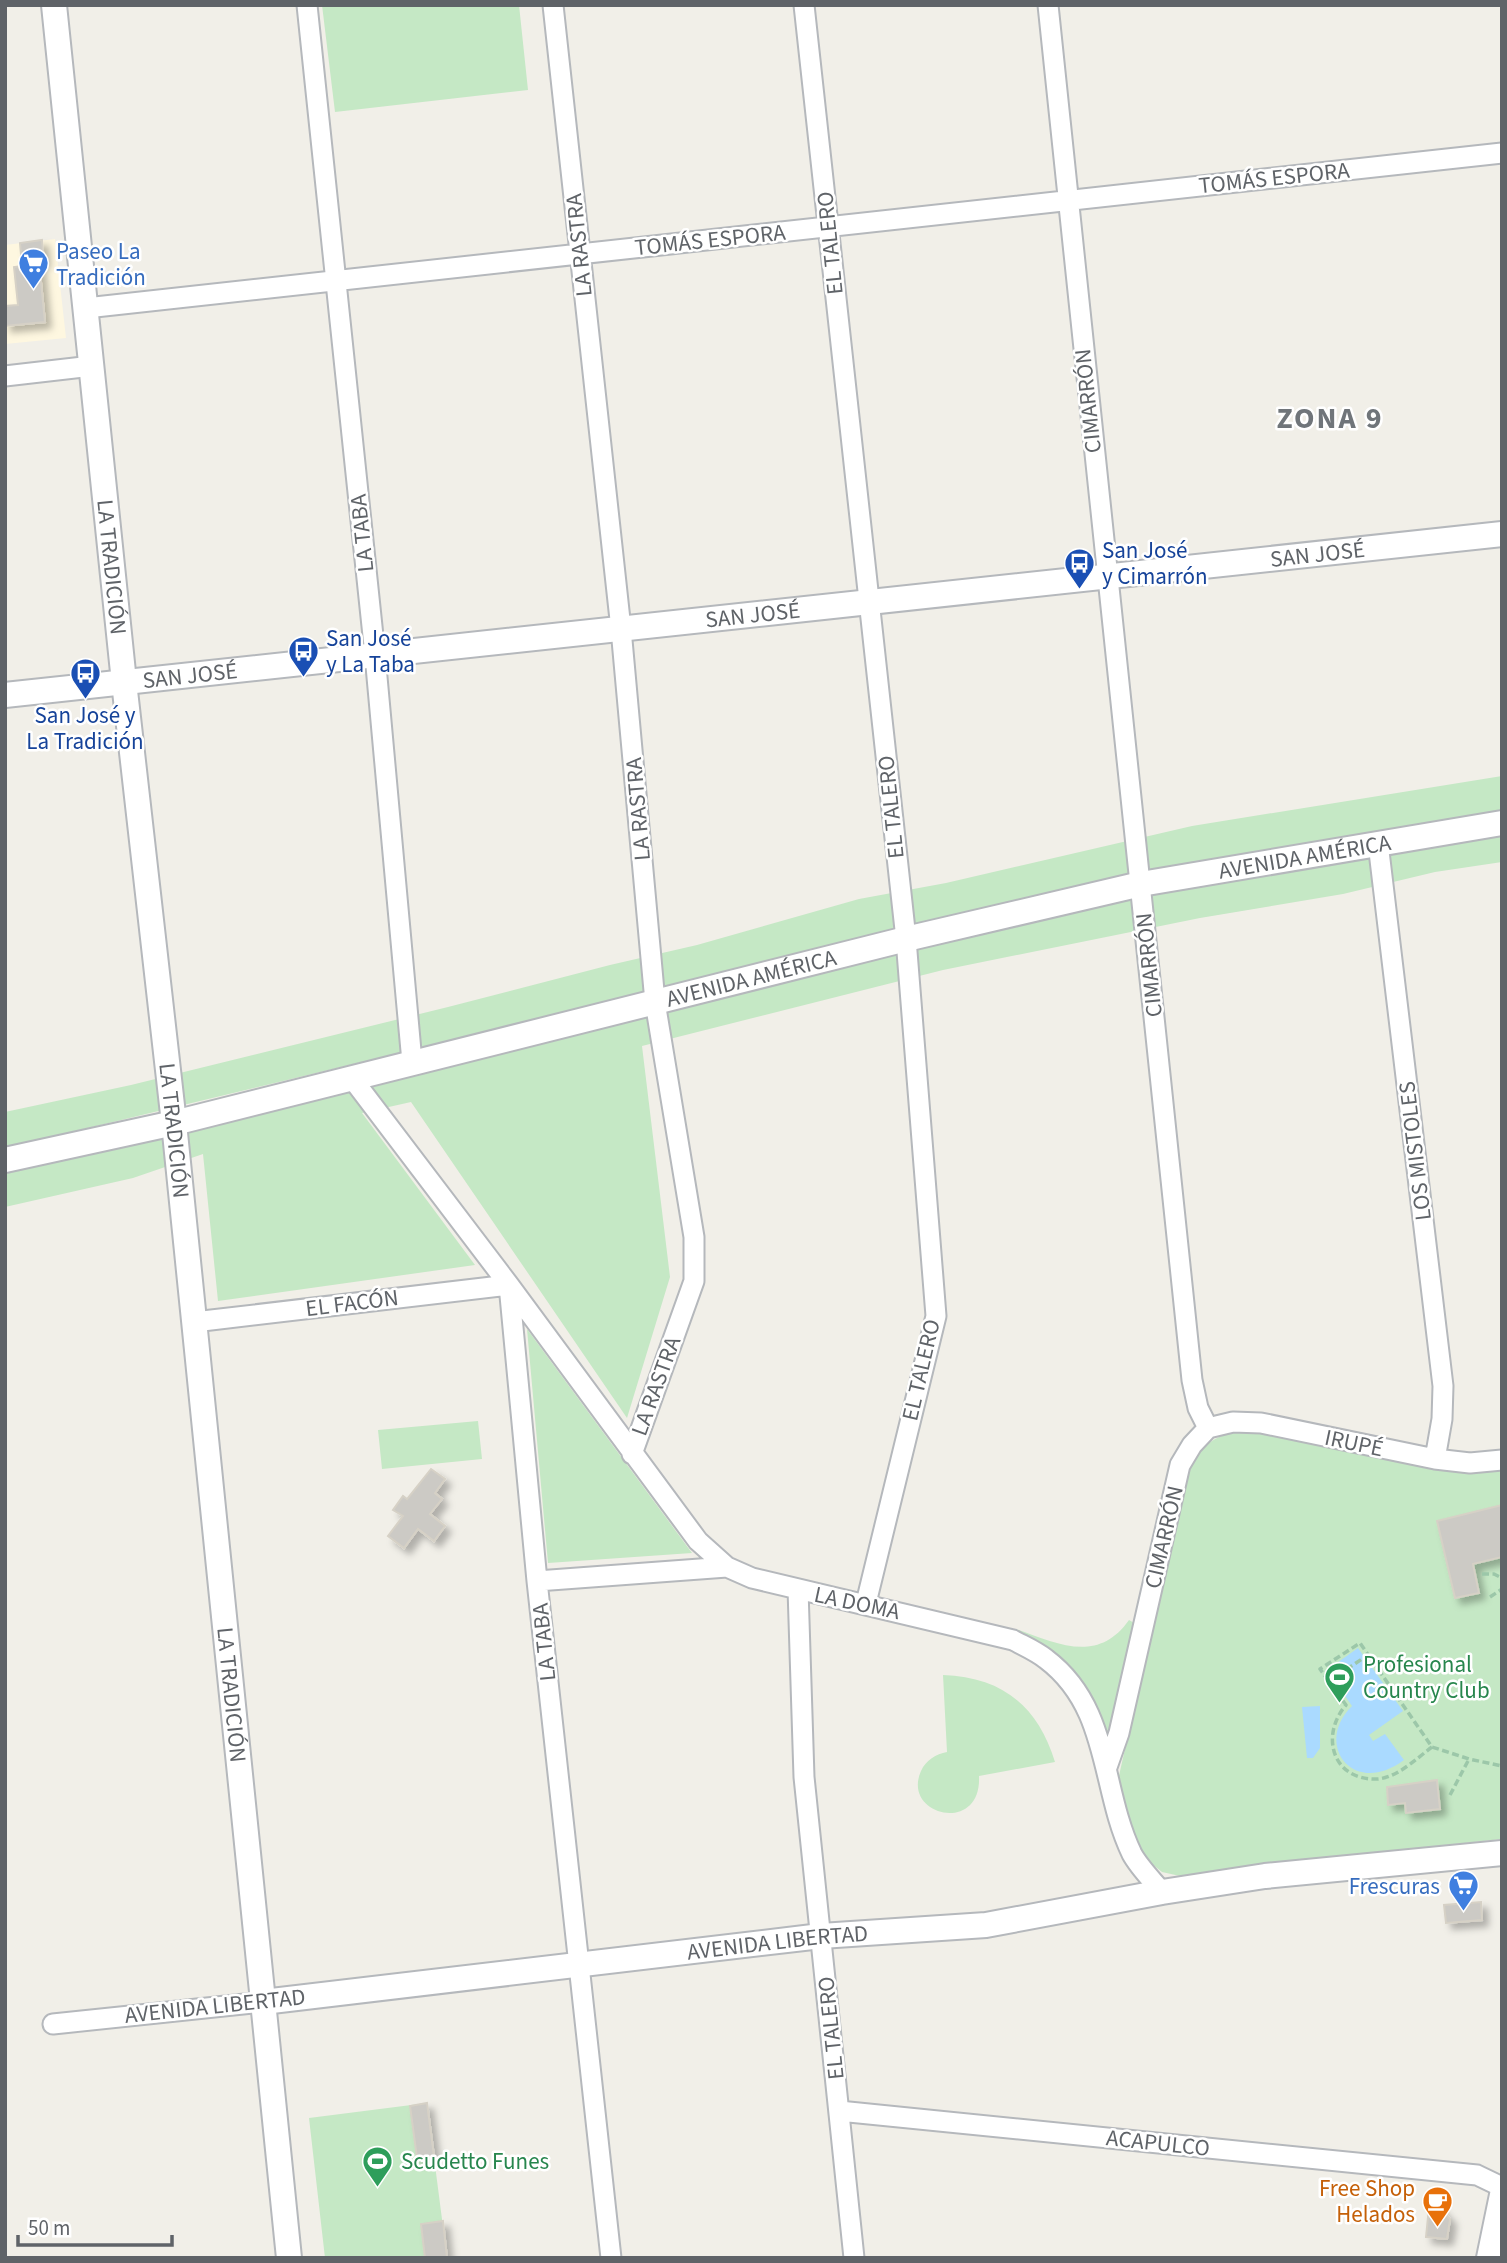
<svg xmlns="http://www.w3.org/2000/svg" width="1507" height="2263" viewBox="0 0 1507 2263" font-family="'Source Sans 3',sans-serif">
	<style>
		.commercial { fill: #fef7e0 }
		.green { fill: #c5e8c5 }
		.water { fill: #aadaff }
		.building { fill: #cccac5; stroke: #d6d1c6; stroke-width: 2; filter: url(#shadow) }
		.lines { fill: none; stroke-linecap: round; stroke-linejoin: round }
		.minor-casing { stroke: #b5b8bc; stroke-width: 23 }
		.tertiary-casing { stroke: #b5b8bc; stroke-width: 28 }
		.path { stroke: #9cc7a9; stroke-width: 3.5; stroke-dasharray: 7 3.5; stroke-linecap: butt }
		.minor { stroke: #fff; stroke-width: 19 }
		.tertiary { stroke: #fff; stroke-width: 24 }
		.labels { text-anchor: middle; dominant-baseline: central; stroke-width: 5; stroke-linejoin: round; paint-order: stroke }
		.street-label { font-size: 23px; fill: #5f6368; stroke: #fff }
		.shop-label { font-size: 23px; fill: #366cbe; stroke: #fff; text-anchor: start }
		.transit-label { font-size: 23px; fill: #164399; stroke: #fff; text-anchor: start }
		.leisure-label { font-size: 23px; fill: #27864d; stroke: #fff; text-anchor: start }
		.food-label { font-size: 23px; fill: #c56008; stroke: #fff; text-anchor: end }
		.district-label { font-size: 30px; font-weight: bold; letter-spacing: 2px; fill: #70757a; stroke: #fff }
	</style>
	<defs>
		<filter id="shadow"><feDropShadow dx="6" dy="6" stdDeviation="3.5" flood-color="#0004"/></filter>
	</defs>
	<rect width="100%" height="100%" fill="#f1efe8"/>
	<path class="commercial" d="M55,239L66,338L5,344V245Z"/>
	<path class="green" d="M322,5H519L528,90L335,112Z
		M1502,776V814L673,987L5,1148V1112L131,1085L448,1007L610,965L697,945L859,899L946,883L1192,826Z
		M1502,834V862L1435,872L1343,894L1200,918L943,970L642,1046L670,1277L627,1418L411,1102L362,1113L475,1265L218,1301L203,1154L133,1178L5,1207V1174L137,1141L1027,919L1292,868Z
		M527,1329L692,1553L548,1563Z
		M478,1421L482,1459L382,1469L378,1430Z
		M1237,1430L1269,1431L1446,1471L1466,1472L1502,1468V1839L1254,1866L1180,1876L1162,1872L1142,1856L1132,1839L1118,1780L1187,1475C1202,1446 1207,1440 1237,1430Z
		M1129,1620L1136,1624L1118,1692L1111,1737L1105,1735C1080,1676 1071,1663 1016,1629C1058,1644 1098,1664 1129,1620Z
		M943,1675C1002,1677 1038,1706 1055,1762L979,1776C982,1835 901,1816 921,1771C926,1760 936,1754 947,1752Z
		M427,2103L447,2258H325L309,2118Z"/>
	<path class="water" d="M1358,1648L1403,1711L1369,1735L1373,1741L1385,1734L1404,1760C1353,1798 1313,1744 1352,1706L1327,1670Z
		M1320,1706V1748L1313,1758H1307L1302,1707Z"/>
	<path class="building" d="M42,240L44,262H39L45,322L5,326V306L18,305L14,267L22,266L20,243Z
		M431,1469L445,1479L435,1493L442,1499L430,1514L445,1526L434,1541L418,1529L404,1548L388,1536L403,1516L393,1510L403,1496L407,1499Z
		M1502,1505V1557L1473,1564L1479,1593L1455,1598L1437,1521Z
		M1437,1780L1440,1809L1406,1813L1405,1803L1388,1805L1387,1787Z
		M1481,1902L1482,1920L1446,1923L1444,1905Z
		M427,2103L434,2156L417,2158L410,2106Z
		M1430,2197L1450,2219L1447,2239L1426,2237Z
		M443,2221L447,2258H425L421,2224Z"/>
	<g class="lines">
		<defs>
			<path id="minor" d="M307,5L375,655L412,1062
				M553,5L621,629L655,1002L694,1237V1281L632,1454
				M804,5L906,939L936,1316L866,1603
				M1048,5C1094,464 1145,922 1192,1380L1198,1408L1208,1428
				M86,308L1502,153
				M5,376L92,366
				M1378,843L1443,1386L1442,1419L1435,1459
				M351,1077L509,1285L698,1541L727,1567
				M509,1285L537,1581L611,2258
				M194,1322L509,1285
				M1208,1428L1233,1422L1261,1423L1435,1459L1470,1463L1502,1460
				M537,1581L727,1567L752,1578L1013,1640C1024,1646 1036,1651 1046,1659C1111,1708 1100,1788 1132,1854C1139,1867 1152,1880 1162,1892
				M798,1589L804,1777L854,2258
				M1107,1767L1119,1733L1180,1465L1192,1445L1208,1428
				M53,2024L263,2002
				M839,2111L1477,2175L1502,2187"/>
			<g id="tertiary">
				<path id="s1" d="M54,5L124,682L174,1123L289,2258"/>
				<path id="s2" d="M5,695L1502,534"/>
				<path id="s3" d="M5,1160L174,1123L906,939L1141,884L1502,823"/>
				<path id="s4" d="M263,2002L821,1936L986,1925L1162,1892L1265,1876L1502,1853"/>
				<path d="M1489,2258L1502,2195"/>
			</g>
		</defs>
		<use href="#minor" class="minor-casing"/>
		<use href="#tertiary" class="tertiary-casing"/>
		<path class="path" d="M1482,1574H1494L1502,1578
			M1490,1597L1502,1589
			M1329,1681L1368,1655
			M1432,1747C1417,1758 1396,1779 1376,1779C1332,1780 1320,1735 1346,1705L1320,1669L1360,1643L1432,1747L1469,1759L1502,1766
			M1450,1795L1469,1759"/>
		<use href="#minor" class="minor"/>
		<use href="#tertiary" class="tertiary"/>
	</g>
	<defs>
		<symbol id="supermarket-pin" viewBox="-11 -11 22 30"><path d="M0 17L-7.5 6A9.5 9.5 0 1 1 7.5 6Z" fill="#3f7fe0" stroke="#fff"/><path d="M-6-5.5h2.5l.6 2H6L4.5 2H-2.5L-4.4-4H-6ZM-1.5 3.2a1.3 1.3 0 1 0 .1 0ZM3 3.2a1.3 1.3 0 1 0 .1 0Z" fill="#fff"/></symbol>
		<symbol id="bus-pin" viewBox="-11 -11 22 30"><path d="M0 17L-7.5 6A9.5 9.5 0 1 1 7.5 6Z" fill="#1a4fb4" stroke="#fff"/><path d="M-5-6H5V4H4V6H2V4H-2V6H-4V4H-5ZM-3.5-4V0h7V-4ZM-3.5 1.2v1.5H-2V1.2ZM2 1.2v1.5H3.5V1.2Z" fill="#fff"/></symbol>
		<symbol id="stadium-pin" viewBox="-11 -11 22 30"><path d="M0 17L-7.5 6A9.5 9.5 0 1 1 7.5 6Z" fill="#2e9e5b" stroke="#fff"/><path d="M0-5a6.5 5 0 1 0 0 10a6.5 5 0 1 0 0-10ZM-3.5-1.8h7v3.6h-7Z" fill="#fff"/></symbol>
		<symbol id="cafe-pin" viewBox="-11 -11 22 30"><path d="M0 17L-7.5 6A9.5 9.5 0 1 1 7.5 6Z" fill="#e8710a" stroke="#fff"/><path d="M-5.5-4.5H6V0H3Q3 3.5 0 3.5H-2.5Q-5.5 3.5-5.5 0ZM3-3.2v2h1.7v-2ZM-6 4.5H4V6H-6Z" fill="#fff"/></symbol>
	</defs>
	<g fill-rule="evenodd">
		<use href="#supermarket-pin" x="16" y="246" width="35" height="47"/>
		<use href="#bus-pin" x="1062" y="546" width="35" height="47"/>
		<use href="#bus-pin" x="286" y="634" width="35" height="47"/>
		<use href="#bus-pin" x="68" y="656" width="35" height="47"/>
		<use href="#stadium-pin" x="1322" y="1660" width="35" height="47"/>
		<use href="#supermarket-pin" x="1446" y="1868" width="35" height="47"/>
		<use href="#stadium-pin" x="360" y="2144" width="35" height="47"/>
		<use href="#cafe-pin" x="1420" y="2184" width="35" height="47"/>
	</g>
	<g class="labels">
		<g class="street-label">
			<text transform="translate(1274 178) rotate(-6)">TOMÁS ESPORA</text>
			<text transform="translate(710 240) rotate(-6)">TOMÁS ESPORA</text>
			<text transform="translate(830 243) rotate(-96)">EL TALERO</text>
			<text transform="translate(579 245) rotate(-96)">LA RASTRA</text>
			<text transform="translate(1088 401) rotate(-96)">CIMARRÓN</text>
			<text transform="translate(362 533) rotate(-96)">LA TABA</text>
			<text stroke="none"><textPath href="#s2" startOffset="1320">SAN JOSÉ</textPath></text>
			<text stroke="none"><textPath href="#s1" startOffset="565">LA TRADICIÓN</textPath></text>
			<text stroke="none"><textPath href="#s2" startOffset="752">SAN JOSÉ</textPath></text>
			<text stroke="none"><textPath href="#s2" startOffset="186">SAN JOSÉ</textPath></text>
			<text transform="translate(891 807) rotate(-96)">EL TALERO</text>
			<text transform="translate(638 809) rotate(-95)">LA RASTRA</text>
			<text stroke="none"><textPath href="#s3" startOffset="1335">AVENIDA AMÉRICA</textPath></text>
			<text transform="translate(1149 965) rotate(-96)">CIMARRÓN</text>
			<text stroke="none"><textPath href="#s3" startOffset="768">AVENIDA AMÉRICA</textPath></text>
			<text stroke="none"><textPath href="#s1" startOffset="1132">LA TRADICIÓN</textPath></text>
			<text transform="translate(1415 1151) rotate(-97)">LOS MISTOLES</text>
			<text transform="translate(352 1303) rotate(-7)">EL FACÓN</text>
			<text transform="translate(921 1370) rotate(-77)">EL TALERO</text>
			<text transform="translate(656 1386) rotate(-70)">LA RASTRA</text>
			<text transform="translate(1354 1443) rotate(12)">IRUPÉ</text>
			<text transform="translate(1164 1537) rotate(-77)">CIMARRÓN</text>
			<text transform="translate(857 1603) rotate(12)">LA DOMA</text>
			<text transform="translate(544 1642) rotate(-96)">LA TABA</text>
			<text stroke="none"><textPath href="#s1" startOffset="1699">LA TRADICIÓN</textPath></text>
			<text stroke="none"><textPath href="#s4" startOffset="518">AVENIDA LIBERTAD</textPath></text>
			<text transform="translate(215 2006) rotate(-6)">AVENIDA LIBERTAD</text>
			<text transform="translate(831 2028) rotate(-96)">EL TALERO</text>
			<text transform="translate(1158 2143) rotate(6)">ACAPULCO</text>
		</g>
		<g class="shop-label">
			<text x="56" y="251">Paseo La<tspan x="56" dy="26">Tradición</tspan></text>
			<text x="1440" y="1886" text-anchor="end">Frescuras</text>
		</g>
		<g class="transit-label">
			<text x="1102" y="550">San José<tspan x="1102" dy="26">y Cimarrón</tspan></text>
			<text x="326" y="638">San José<tspan x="326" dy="26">y La Taba</tspan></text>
			<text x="85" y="715" text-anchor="middle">San José y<tspan x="85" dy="26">La Tradición</tspan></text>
		</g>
		<g class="leisure-label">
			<text x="1363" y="1664">Profesional<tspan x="1363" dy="26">Country Club</tspan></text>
			<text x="401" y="2161">Scudetto Funes</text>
		</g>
		<g class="food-label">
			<text x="1415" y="2188">Free Shop<tspan x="1415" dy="26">Helados</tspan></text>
		</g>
		<g class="district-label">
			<text x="1330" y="418">ZONA 9</text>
		</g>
	</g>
	<rect width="1507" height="2263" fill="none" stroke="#5f6368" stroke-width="14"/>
	<path d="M18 2235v10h154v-10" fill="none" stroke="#5f6368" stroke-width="3.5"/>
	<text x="28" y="2235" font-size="21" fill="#5f6368" stroke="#ffffff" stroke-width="5" paint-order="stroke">50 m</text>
</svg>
